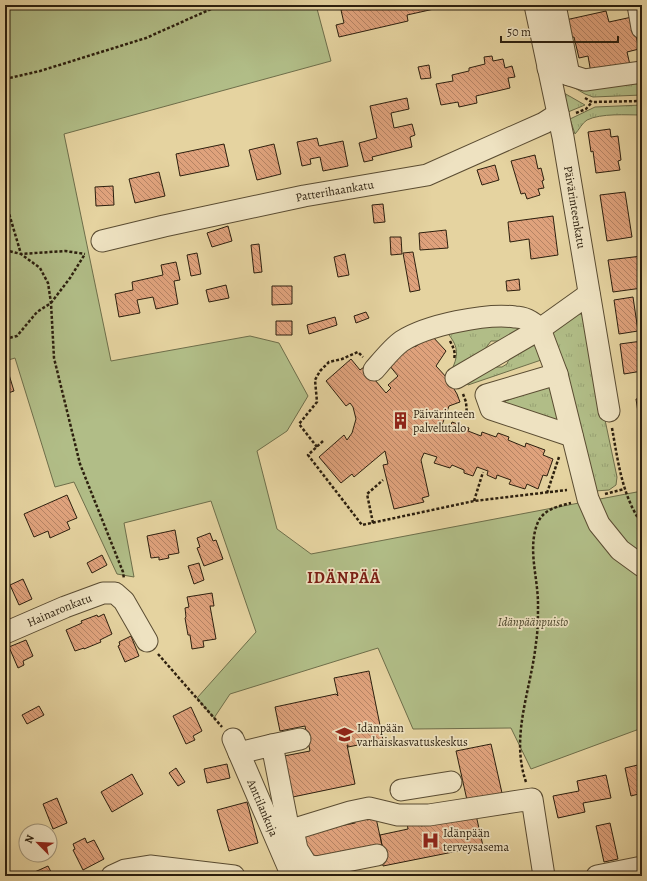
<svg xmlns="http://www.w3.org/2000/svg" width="647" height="881" viewBox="0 0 647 881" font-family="Alegreya,serif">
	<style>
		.grass { fill: url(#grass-tufts); stroke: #6e6e4a }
		.park { fill: #b1bd87; stroke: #6e6e4a }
		.building { fill: url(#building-back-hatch); stroke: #2c1f0e }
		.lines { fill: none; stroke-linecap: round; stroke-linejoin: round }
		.minor-casing { stroke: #5a4c32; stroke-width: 23 }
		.path { stroke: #2c1f0e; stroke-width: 2.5; stroke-dasharray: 3 2; stroke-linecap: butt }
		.minor { stroke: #eee2c1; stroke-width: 21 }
		.labels { text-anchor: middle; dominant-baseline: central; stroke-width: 3.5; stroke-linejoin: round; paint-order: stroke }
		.street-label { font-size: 12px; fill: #2c1f0e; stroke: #eee2c1 }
		.poi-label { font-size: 12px; fill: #2c1f0e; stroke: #eee2c1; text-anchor: start }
		.park-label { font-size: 12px; font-style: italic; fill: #4d462c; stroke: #eee2c1 }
		.district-label { font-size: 16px; font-weight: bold; letter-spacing: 1px; fill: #7a1f14; stroke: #eee2c1 }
	</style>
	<defs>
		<pattern id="grass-tufts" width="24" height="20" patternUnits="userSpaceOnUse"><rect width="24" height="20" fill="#b1bd87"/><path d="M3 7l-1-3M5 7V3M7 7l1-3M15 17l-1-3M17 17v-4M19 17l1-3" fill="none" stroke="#98a273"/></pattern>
		<pattern id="building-back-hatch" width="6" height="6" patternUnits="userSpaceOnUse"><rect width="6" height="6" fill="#dfa27c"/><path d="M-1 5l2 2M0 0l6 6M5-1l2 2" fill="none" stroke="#b58364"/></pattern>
	</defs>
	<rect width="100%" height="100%" fill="#e5d3a0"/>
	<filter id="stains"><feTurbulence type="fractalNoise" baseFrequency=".005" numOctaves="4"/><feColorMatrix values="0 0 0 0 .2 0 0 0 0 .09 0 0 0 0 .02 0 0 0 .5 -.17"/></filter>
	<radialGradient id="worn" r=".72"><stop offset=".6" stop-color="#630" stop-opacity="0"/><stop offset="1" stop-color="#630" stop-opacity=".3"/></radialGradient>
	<path class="grass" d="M642,80V95L593,97L585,94L563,81Z
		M564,93L585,105L568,112Z
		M642,105V115C627,115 601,113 587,120C582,123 579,130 575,134L570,119L595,107Z
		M573,311L583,315L617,477L616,485L609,490L595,491L550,326Z
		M471,324L531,327L501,341H491L485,349L456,372L453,367C460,351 456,343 445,330Z
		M534,334L547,358L468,385L464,379L495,367H502L507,364L511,354Z
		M546,387L550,388L562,419L555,421L506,405L505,401Z"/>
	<path class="park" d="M5,5H316L331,61L64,134L111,361L250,336L279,343L308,396L287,431L257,451L277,529L311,554L642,491V728L531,769L511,728L413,729L378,648L230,694L214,718L197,698L256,632L211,501L124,523L134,577L117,574L74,482L55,487L15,358L5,361Z"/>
	<path class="building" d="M362,5H452L407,15L408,21L339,37L336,25L344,23L341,10Z
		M606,11L609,22L632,17L639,49L627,52L630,65L591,73L588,56L579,58L574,37L565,39L561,21Z
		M492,56L493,61L503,59L505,68L512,66L515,77L508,78L510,88L476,96L477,103L459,107L458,102L441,105L436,84L453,81L452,75L469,71V68L485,64L484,57Z
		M429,65L431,78L421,79L418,67Z
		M407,98L409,109L391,113L394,128L412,124L415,135L410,137L412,147L372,157L373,160L364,162L359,143L377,138L370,106Z
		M610,129L611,137L618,136L621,160L618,161L620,170L596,173L593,151L591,152L588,132Z
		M317,138L319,146L343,141L348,166L323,171L320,157L310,159L311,164L302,166L297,142Z
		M224,144L229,166L180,176L176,154Z
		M274,144L281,174L257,180L249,150Z
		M535,155L538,169L541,168L544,180L542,181L544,188L538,189L540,195L527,199L525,193L521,194L511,161Z
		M495,165L499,180L482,185L477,170Z
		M159,172L165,196L135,203L129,179Z
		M113,186L114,205L96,206L95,187Z
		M625,192L632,237L607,241L600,195Z
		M383,204L385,222L374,223L372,205Z
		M553,216L558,255L531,259L529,239L510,242L508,222Z
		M228,226L232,241L212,247L207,233Z
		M446,230L448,248L420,250L419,233Z
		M390,237H401L402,254L391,255Z
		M259,244L262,272L254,273L251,245Z
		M413,252L420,290L410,292L403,253Z
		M197,253L201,274L191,276L187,255Z
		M345,254L349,275L338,277L334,257Z
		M642,256V288L613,292L608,260Z
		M176,262L180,280L174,281L178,304L156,309L153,297L137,300L140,313L119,317L115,294L133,290L132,282L163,275L161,265Z
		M519,279L520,290L507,291L506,281Z
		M226,285L229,298L209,302L206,290Z
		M272,286H292V304L272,305Z
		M633,297L638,331L619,334L614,300Z
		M366,312L369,318L356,323L354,316Z
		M335,317L337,325L309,334L307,325Z
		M276,321H292V335H276Z
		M431,335L446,351L436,366L448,379L457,394L460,402L449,406L442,425L450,428L452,422L469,428L468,431L481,436L482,432L496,437L498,433L509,437L508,440L525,447L526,443L545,450L543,455L553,459L547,476L543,475L538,489L527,484L525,489L509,484L511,480L497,475L496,479L487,475L488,471L477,467L473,476L464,473V470L452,465L450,468L434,463L437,457L424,453L421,460L429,496L422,498L424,502L394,509L383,465L388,464L385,451L354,477L352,474L341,483L319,457L344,435L347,440L352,433L356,419L353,407L350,403L346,406L326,381L351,359L360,370L364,367L386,393L391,388L388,385L398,376L389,365L413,345L415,347Z
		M642,341V371L624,374L620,344Z
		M5,368H7L14,391L5,394Z
		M642,398V439L636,399Z
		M67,495L77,518L67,522L70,529L50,538L48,531L34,537L24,514Z
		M175,530L179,553L168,555L169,558L159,560V557L151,558L147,536Z
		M210,533L213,541L216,540L223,559L204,566L197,548L200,547L197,538Z
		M102,555L107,565L92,573L87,563Z
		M199,563L204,580L194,584L188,566Z
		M23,579L32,599L19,605L10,585Z
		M212,593L214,606H210L216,639L203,641L204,647L192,649L190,635H188L185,618L186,617L185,608L189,607L187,597Z
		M104,614L112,634L100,640L101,642L84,649V648L75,651L66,630L82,623L81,621L97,615L98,617Z
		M131,636L139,656L125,662L118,646L120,645L119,642Z
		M26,640L33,656L23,661L24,665L18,668L9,647Z
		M369,671L383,740L348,747V745H347L355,784L288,798L279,757L310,751L305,726L280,731L275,707L336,694L338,696L334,678Z
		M39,706L44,715L27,724L22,715Z
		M191,707L202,731L193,736L195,740L186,744L173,716Z
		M491,744L502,793L467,800L456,751Z
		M227,764L230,778L207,783L204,769Z
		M642,764V793L631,796L625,768Z
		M176,768L185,782L178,786L169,773Z
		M132,774L143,794L112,812L101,792Z
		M606,775L611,798L583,803L585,812L558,818L553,796L579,791L577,781Z
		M57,798L67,823L53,829L43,804Z
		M247,802L258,843L229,851L217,810Z
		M366,814L367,820L376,818L383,850L309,865L303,833L355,823L354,817Z
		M476,815L483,846L383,866L380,850H383L380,835L408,829L407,823L420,820L421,826Z
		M610,823L618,859L604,862L596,826Z
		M85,838L87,843L94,840L104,859L83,870L73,850L75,849L73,844Z
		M48,866L53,876H28V875Z"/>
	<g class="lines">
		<defs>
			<g id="minor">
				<path id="s1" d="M535,5L563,137L609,411"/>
				<path d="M555,5L569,75"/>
				<path d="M638,5L642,28"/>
				<path d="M548,68L585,80L642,72"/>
				<path id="s2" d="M102,241L164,226L304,196L427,175L544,123L558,114"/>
				<path d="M374,370C381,362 393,347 402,341C427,325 486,313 515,317C524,317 533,322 540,329L557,374L588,499L599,524L620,550L642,566"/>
				<path d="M557,374L486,395L491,409L572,436"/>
				<path d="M456,378L540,329L589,294"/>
				<path id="s3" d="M5,633L65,607L103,593H115L124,601L147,641"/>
				<path id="s4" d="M233,739L292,876"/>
				<path d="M272,745L300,739"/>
				<path d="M239,753L272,745L289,831"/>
				<path d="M401,790L451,782"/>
				<path d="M293,830L297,849L307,865L316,867L377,855"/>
				<path d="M275,835L350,812L369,808L398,815H429L532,799L544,876"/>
				<path d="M112,876L125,870L150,866L234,876"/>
				<path d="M597,876L642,867"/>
			</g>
		</defs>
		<use href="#minor" class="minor-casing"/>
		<path class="path" d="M5,79L40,71L146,38L220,5
			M585,98L592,102L642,101
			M576,113L586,109L592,102
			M5,200L21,254L40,268L48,283L51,303L54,358L80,464L123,572L124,579
			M5,250L21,254L65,251L85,254
			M5,339L17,336L37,312L51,303L70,278L85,254
			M450,341C453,347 456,352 454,359
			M463,394L466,402L467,415L475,417
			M612,428C618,461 622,496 642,524
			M323,441L308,455L362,525L474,501L567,490
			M317,447L299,424L317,402L315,380L320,371L329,362L342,359L358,352L363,357
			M547,493L559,457
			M605,494L624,489
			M474,501L483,472
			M373,523L367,494L383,480
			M158,654L222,727
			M526,782C510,736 531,690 536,643C538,630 538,617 538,604C538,577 527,548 538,522C544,509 559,506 571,503"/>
		<use href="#minor" class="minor"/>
	</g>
	<defs>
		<symbol id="building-bare" viewBox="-9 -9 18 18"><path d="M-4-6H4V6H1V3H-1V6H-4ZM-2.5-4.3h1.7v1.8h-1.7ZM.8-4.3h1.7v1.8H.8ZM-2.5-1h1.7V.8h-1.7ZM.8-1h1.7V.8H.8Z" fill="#8f2418" stroke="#eee2c1" stroke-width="2.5" paint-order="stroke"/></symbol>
		<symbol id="school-bare" viewBox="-9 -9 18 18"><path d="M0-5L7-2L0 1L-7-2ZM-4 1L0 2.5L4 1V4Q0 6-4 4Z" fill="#8f2418" stroke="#eee2c1" stroke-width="2.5" paint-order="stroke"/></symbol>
		<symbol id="hospital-bare" viewBox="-9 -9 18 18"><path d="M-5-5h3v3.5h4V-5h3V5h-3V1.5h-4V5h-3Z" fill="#8f2418" stroke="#eee2c1" stroke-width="2.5" paint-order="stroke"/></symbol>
	</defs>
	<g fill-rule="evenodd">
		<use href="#building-bare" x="388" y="408" width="25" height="25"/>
		<use href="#school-bare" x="332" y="722" width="25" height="25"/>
		<use href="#hospital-bare" x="418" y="828" width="25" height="25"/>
	</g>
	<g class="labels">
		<g class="street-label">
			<text stroke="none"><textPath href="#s2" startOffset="238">Patterihaankatu</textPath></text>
			<text stroke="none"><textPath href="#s1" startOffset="206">Päivärinteenkatu</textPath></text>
			<text stroke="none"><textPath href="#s3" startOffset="59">Hainaronkatu</textPath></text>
			<text stroke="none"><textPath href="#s4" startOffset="75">Anttilankuja</textPath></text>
		</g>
		<g class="poi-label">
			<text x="413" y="414">Päivärinteen<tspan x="413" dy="14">palvelutalo</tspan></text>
			<text x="357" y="728">Idänpään<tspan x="357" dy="14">varhaiskasvatuskeskus</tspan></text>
			<text x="443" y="833">Idänpään<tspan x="443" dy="14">terveysasema</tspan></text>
		</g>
		<g class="park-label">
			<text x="533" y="622">Idänpäänpuisto</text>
		</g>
		<g class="district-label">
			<text x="344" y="578">IDÄNPÄÄ</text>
		</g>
	</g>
	<rect width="647" height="881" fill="none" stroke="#e5d3a0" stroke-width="20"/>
	<rect x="6" y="6" width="635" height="869" fill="none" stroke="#2c1f0e" stroke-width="2"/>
	<rect x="10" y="10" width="627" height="861" fill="none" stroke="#2c1f0e"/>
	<g transform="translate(38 843) rotate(294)"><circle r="19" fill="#eee2c1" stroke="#a09479"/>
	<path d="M0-3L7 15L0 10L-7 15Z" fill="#8f2418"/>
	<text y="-6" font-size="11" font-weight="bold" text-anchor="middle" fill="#2c1f0e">N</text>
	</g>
	<path d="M501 36v6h117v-6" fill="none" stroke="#2c1f0e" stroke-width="2"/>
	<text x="507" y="36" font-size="12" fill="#2c1f0e" stroke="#eee2c1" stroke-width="3" paint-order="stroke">50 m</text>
	<rect width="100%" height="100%" filter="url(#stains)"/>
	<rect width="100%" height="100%" fill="url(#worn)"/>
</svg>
